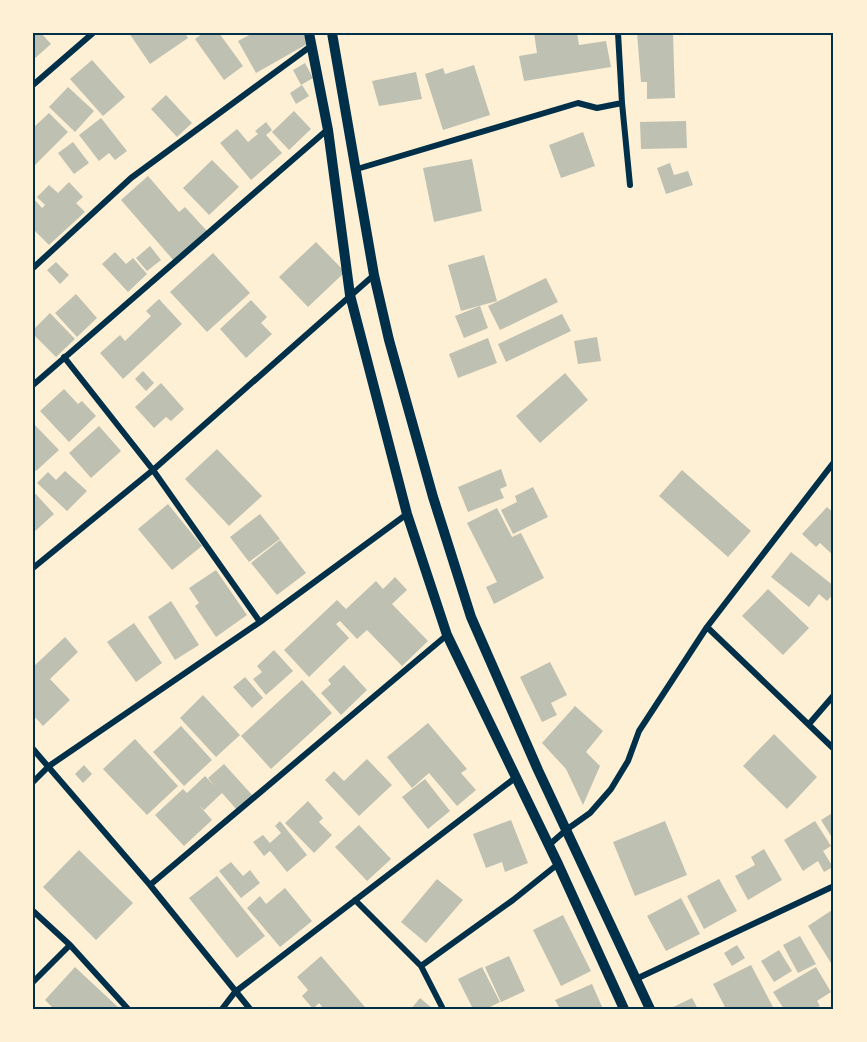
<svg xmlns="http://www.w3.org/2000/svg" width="867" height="1042" viewBox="0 0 867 1042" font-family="Lora,serif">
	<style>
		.building { fill: #bec0b2 }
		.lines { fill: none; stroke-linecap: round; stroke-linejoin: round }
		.minor { stroke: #003049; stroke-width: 6 }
		.tertiary { stroke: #003049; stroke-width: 10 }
		.neatline { fill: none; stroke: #003049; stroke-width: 2 }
	</style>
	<rect width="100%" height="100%" fill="#fdf0d5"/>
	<path class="building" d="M33,33H41L51,44L33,60Z
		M129,33H185L188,38L150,64Z
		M203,33H219L243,66L224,80L195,39Z
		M253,33H303L309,43L256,73L238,41Z
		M534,33H577L579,45L606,41L611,67L524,81L519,56L537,53Z
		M637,33H673L675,98L647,99V82H641Z
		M92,60L125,97L103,116L70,79Z
		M305,63L313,78L301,85L293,70Z
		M474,65L490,115L443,130L425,74L443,68L445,74Z
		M416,72L422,99L379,106L372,81Z
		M302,85L309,96L296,104L290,93Z
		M68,87L94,111L75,132L49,107Z
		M166,95L192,123L177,137L151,109Z
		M294,111L311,129L289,150L272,132Z
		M49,113L68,132L33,167V128Z
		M101,118L127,151L115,160L109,153L99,161L79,135Z
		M686,121L687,148L641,149L640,122Z
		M266,122L272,130L266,135L282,153L251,180L220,143L237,129L248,142L258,134L255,131Z
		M583,132L595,166L561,178L549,145Z
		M73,142L89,163L74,174L58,153Z
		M472,159L482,211L434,222L423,168Z
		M212,160L239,187L209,215L183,188Z
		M670,163L674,175L688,171L693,185L666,194L657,168Z
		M148,176L179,212L185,207L207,231L174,261L121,200Z
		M69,182L83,197L76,203L85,212L49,245L33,229V198L42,208L45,205L37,197L49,185L58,193Z
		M316,242L345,272L308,307L279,277Z
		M150,246L161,260L147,271L136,258Z
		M115,252L126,264L133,258L147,274L128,292L102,264Z
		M213,253L250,293L207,332L170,292Z
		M484,255L497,301L461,311L448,265Z
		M56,262L69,275L60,284L47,270Z
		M546,278L558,302L500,330L488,306Z
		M76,294L97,318L77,337L55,313Z
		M159,299L182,324L123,379L100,353L120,335L125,341L151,316L146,311Z
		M251,300L267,317L261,323L272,334L246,358L220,329Z
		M480,306L488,328L464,338L455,316Z
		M50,313L75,339L56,357L33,334V330Z
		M562,314L571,331L506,362L498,344Z
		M597,337L601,361L578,364L574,341Z
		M488,338L497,363L458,378L449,354Z
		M143,371L154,383L146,391L135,379Z
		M565,373L588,400L540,443L516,416Z
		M161,383L184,409L171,421L166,417L154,428L135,407Z
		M64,389L78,404L82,401L96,416L69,442L40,411Z
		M33,423L59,450L36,471L33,468Z
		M99,426L121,451L91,478L69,453Z
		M217,449L262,496L229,526L185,479Z
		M501,469L507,486L500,489L504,498L468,512L458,487Z
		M682,470L751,531L728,557L659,496Z
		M65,471L87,491L67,511L37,483L48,472L56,480Z
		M533,487L548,517L513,534L501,510L517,502L515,496Z
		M33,491L54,514L33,533Z
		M168,504L202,546L172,570L138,529Z
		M827,507L834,513V556L820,543L816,547L802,534Z
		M497,508L512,537L521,533L544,578L494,604L486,587L497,582L467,523Z
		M260,514L280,539L249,562L230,537Z
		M280,540L306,573L277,595L251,563Z
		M791,552L834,586V593L827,601L819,594L809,607L771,577Z
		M216,570L247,615L216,637L195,606L199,603L189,588Z
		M395,577L407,590L392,604L428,641L402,666L367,630L357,639L340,621L336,624L349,638L309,677L284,650L337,600L346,609L376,581L383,589Z
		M768,589L809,628L783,655L742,616Z
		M171,601L199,645L175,660L148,617Z
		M134,623L162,663L136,682L107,642Z
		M65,637L78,652L50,679L70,700L43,726L33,715V667Z
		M274,650L293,671L266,695L253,679L262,672L257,666Z
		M550,662L567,695L551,703L557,715L542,722L520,677Z
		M344,665L367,690L341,715L321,693L331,684L328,680Z
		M245,677L263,698L252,708L233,687Z
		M302,680L332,713L271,769L241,736Z
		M203,695L240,735L216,757L180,718Z
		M575,706L603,731L586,752L600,766L583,805L566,769L542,743Z
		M428,723L467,769L461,773L476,790L457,806L429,773L412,788L387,757Z
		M181,726L212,760L184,786L153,752Z
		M774,734L817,777L787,809L743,766Z
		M135,739L178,786L147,815L103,769Z
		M367,759L392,785L359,816L325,780L334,771L344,781Z
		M224,764L253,796L237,810L222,793L204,810L198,804L212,820L184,846L155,815L183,789L187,793L205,776L215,786L208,778Z
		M84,765L92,774L83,783L75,774Z
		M425,779L450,811L428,829L402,797Z
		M308,801L323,818L319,822L332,835L314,853L285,823Z
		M834,812V841L821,820Z
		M511,820L528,863L505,872L502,862L486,868L473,834Z
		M280,821L307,855L287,872L270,851L264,856L253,842L263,835L270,843L281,833L275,826Z
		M665,821L687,875L635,896L613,842Z
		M815,821L831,846L823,851L833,867L824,872L818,861L803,871L784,840Z
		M359,825L391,859L367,881L335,847Z
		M764,849L782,880L748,900L735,876L755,865L751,857Z
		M79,850L133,903L96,940L43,887Z
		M231,862L243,876L250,870L260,883L241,898L219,871Z
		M217,876L265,936L237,958L189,898Z
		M437,879L463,900L426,943L401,922Z
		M719,879L737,911L704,929L687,896Z
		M285,888L312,921L280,947L247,908L260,896L266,904Z
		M681,898L700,934L666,951L647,916Z
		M832,910L834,914V968L808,926Z
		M563,915L591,971L561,986L533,930Z
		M800,936L816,964L798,973L783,945Z
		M737,945L745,958L732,966L724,953Z
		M779,950L792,971L774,982L761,961Z
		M321,956L365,1007L369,1009H324L319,1003L313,1009L302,996L308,990L297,977Z
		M509,956L525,991L501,1002L485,967Z
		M751,965L774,1009H726L713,984Z
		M75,967L120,1009H54L45,1000Z
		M482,967L500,1002L486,1009H473L458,979Z
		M816,967L831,992L817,1001L820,1006L813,1009H784L773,992Z
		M592,984L603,1009H560L555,1000Z
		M420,998L433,1009H411Z
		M692,998L698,1009H669Z"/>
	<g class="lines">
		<path class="minor" d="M618,33L622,103
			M33,85L93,33
			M357,169L578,103L597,108L622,103L630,185
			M33,268L131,178L311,46
			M64,357L153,470L260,622
			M33,385L327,130
			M33,568L153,470L374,275
			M707,627L834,749
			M809,724L834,695
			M33,749L150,885L250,1009
			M33,782L49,766L260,622L407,514
			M549,845L566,830L590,813L611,789L628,761L639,731L707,627L834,462
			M150,885L447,635
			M355,900L421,966L443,1009
			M33,911L70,945L128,1009
			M421,966L513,900L558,864
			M636,979L834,886
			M33,982L70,945
			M222,1009L235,992L515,778"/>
		<path class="tertiary" d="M309,33L328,130L350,295L407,514L447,635L558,864L624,1009
			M332,33L374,275L389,340L433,497L471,617L538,770L650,1009"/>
	</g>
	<rect width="867" height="1042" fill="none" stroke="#fdf0d5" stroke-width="69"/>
	<rect x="34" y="34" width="798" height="974" class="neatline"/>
</svg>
